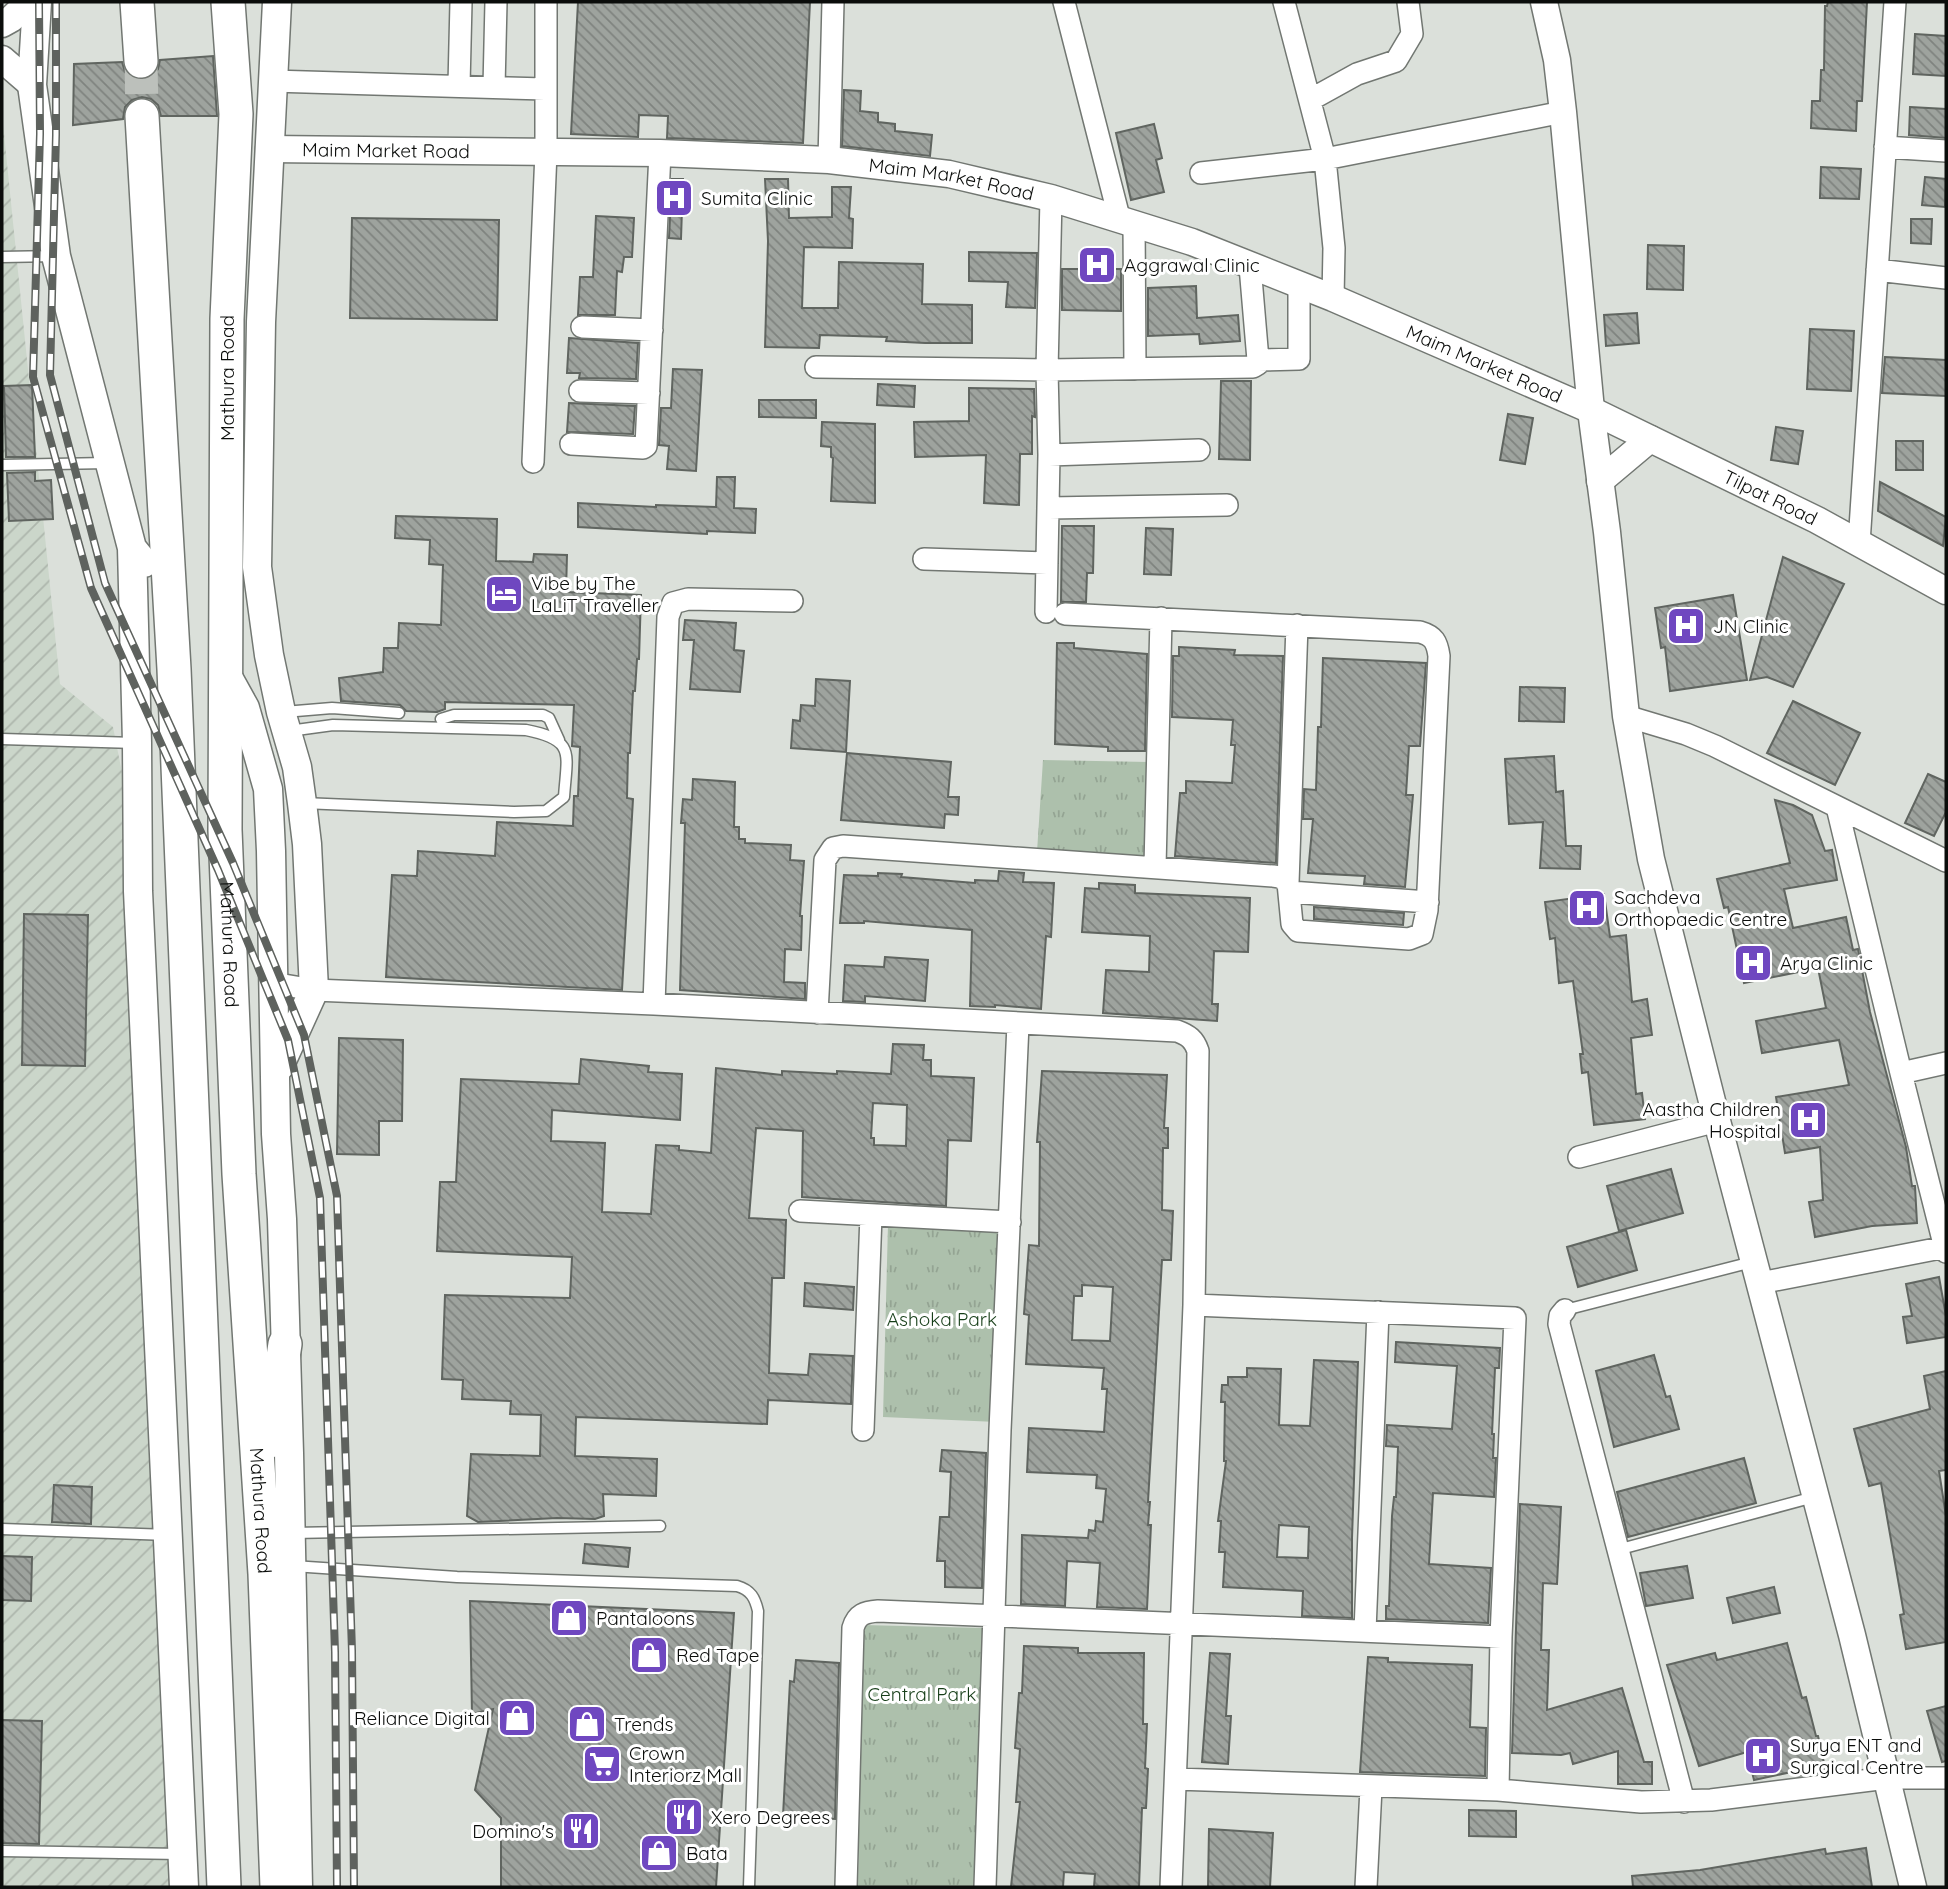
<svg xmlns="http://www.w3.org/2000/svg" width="1948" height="1889" viewBox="0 0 1948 1889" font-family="Quicksand,sans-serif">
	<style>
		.industrial { fill: url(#industrial-furrows) }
		.grass { fill: url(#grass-tufts) }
		.building { fill: url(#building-back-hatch); stroke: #606560; stroke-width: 2; fill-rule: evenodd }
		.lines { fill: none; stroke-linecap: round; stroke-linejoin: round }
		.trunk-tunnel { stroke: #bcc0bb; stroke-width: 33; stroke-dasharray: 33 17; stroke-linecap: butt }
		.service-casing { stroke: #727772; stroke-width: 13 }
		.minor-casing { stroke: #727772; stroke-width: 24 }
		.tertiary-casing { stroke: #727772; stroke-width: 29 }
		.secondary-casing { stroke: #727772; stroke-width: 31 }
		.trunk-casing { stroke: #727772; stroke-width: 36 }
		.service { stroke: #fff; stroke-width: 10 }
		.minor { stroke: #fff; stroke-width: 21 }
		.tertiary { stroke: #fff; stroke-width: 26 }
		.secondary { stroke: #fff; stroke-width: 28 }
		.trunk { stroke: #fff; stroke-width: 33 }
		.rail-casing { stroke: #5e625e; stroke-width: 8 }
		.rail { stroke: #fff; stroke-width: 5; stroke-dasharray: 16; stroke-linecap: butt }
		.labels { text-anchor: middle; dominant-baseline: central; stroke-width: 6; stroke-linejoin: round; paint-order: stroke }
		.street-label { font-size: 19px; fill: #0b0d0b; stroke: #fff }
		.poi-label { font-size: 19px; fill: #0b0d0b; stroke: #fff; text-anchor: start }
		.park-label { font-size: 19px; fill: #163e18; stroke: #fff }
	</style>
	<defs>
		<pattern id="industrial-furrows" width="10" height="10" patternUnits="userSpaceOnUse" patternTransform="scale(1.75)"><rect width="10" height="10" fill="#cbd6ca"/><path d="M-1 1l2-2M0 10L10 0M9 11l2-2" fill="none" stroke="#adb6ac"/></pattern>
		<pattern id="grass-tufts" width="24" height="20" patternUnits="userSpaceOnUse" patternTransform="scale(1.75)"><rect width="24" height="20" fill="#adc0ac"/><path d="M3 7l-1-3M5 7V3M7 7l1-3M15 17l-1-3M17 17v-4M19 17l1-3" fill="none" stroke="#94a493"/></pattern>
		<pattern id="building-back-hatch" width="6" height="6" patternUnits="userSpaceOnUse" patternTransform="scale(1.75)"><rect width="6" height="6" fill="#9ea39e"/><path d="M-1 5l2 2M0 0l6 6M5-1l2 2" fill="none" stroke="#7f837f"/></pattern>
	</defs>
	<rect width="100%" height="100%" fill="#dbe0da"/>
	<path class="industrial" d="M2,114L60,684L113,727L145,889L197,1887H2Z"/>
	<path class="grass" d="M1043,760L1149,762L1144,857L1037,852Z
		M888,1224L997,1228L1000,1245L997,1422L883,1417Z
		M863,1625L983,1628L975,1887H858Z"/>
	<path class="building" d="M578,2H810L803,143L667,138L668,116L639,115L638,137L571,134Z
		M1828,2H1867L1862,101H1857L1856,131L1811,128L1812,101H1820L1821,70H1824L1825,6H1827Z
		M1915,34L1946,36V76L1913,74Z
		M213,56L217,116H161L158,105L151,99L142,97L132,100L125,107L123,119L73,125L74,64L122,62L125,72L132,78L142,80L152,77L158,69L160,60Z
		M844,90L861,91L860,111L878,113V122L895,124V131L932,135L930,156L842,146Z
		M1910,107L1946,109V138L1909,135Z
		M1154,124L1162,158L1156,160L1164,192L1131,200L1116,133Z
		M1821,167L1861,169L1859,199L1820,198Z
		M1925,177L1946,179L1945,207L1922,205Z
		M672,179H683L681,239L669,238Z
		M765,179H788L789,218L832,217V187H851L849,218L853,219L852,248L804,247L802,308H838L839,262L923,264L922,304L972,305V343H925L886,341L887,337L820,335L819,348L765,347L768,241Z
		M596,216L634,218L632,257H624L622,272L617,271L615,315H578L580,277H593Z
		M352,218L499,220L497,320L350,318Z
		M1911,219H1932L1931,244L1911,243Z
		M1648,245L1684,246L1683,290L1647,289Z
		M969,252L1037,253L1035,308L1006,307L1008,282L969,281Z
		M1062,269H1121V311L1062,310Z
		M1196,286L1197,318L1238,315L1240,341L1200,344L1199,334L1148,336V288Z
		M1637,313L1639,343L1606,346L1604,315Z
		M1810,329L1854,331L1851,391L1807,389Z
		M569,338L638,343L636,379L579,378L580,373H567Z
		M1885,357L1946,360V396L1882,393Z
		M673,369L702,370L696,471L667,469L669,446L659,445L661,408H671Z
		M1221,381H1251L1250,460L1219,459Z
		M878,384L915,386L914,407L877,405Z
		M32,385L35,457H6L4,386Z
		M969,388L1034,389L1035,417L1032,416V454H1020L1019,505L984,503L986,455L915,457L914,422L969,421Z
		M759,400H816V418L759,417Z
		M569,403L635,406L633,434L567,432Z
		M1508,414L1533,418L1525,464L1500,460Z
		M822,422L875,424V503L831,501L833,458L831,457V447L821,446Z
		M1776,427L1803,431L1798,464L1771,460Z
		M1896,441H1923V470H1896Z
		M35,472V481L51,480L53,519L9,521L7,473Z
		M717,477H735L734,508L756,509L755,533L707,531V534L578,527V503L656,507V505L716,507Z
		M1880,482L1946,517L1943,546L1878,511Z
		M396,516L497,519L496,561L533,562L534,554L567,555L566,592L641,595L639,659H637L635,691H633L630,753H628L627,798L633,799L622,990L386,977L392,875L417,876L418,851L495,856L497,822L573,826L574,796H578L580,747L572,746L574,705L445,702V709L437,712L406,711L400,705L341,701L339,678L383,672L384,648H398L399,623L441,625L443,565L429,564L430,540L395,538Z
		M1062,526H1094L1093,573H1087L1086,602H1061Z
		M1146,528L1173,529L1171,575L1144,574Z
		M1783,557L1844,584L1793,687L1767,677L1750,680Z
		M1733,595L1747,680L1670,691L1665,647L1661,648L1655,608Z
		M685,620L736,623L734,650L744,651L740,692L690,689L694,640H683Z
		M1057,643H1074V648L1147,654L1145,751H1108V747L1055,744Z
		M1179,647L1235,650L1234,655L1283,656L1276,863L1175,856L1180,793H1186V781L1232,783L1235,745H1231L1233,720L1172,717L1173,656H1179Z
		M1323,658L1426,663L1420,746H1409L1406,795H1413L1405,887L1364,884L1365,876L1308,873L1313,819H1303L1304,789L1316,790L1318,727H1321Z
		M816,679L850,681L846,752L791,748L793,720L800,721L801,705L815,706Z
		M1520,687L1565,688L1564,722L1519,721Z
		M1793,701L1860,733L1835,785L1767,753Z
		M847,753L951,762L948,797H959L958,815L945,814L944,828L841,820Z
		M1554,756L1556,792L1563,791L1566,846H1581L1580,869L1540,868L1543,822L1509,824L1505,759Z
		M1928,774L1946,782V812L1934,836L1905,823Z
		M693,779L735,782L734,827H739V839H745V843L791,845L790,860L804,861L800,916H802L801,950L785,949L784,982L805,983V999L680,990L685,823H681L683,799L692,800Z
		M1775,800L1793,805L1812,815L1825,851L1832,850L1837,880L1784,889L1793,928L1846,917L1853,950L1858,949L1870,1012L1906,1147L1912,1186H1915L1917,1223L1872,1226L1815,1237L1809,1202L1823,1200L1820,1147L1785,1153L1776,1097L1849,1085L1839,1040L1762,1053L1756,1021L1826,1008L1818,968L1744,983L1728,907L1724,908L1717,879L1790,863Z
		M999,871L1024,873L1023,882L1054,883L1051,937L1046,936L1041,1009L995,1005V1007L970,1006L972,930L864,921V923H840L844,875L878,876V873L902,874L901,877L975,883V880L998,881Z
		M1099,883L1135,885V893L1250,898L1248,952L1214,951L1212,1004H1218L1217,1021L1103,1013L1106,970L1149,972L1150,936L1082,932L1085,888L1099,889Z
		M1604,894L1610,937L1626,935L1632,1002L1647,999L1652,1035L1631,1038L1636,1094L1642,1093L1645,1119L1594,1125L1588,1072L1582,1073L1580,1054H1583L1573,981L1559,983L1555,938L1550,939L1545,902Z
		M1314,907L1404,913L1403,925L1314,919Z
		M24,914L88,915L85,1066L22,1065Z
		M885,957L928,960L925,1001L865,996V1002L843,1001L845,965L884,967Z
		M339,1038L403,1040L402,1121H379V1155L337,1154Z
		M893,1044L924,1045L923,1060H931V1076L974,1078L971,1141L948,1140L946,1206L802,1197L803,1131L756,1128L749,1218L786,1220L784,1278H772L769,1373L808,1375L810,1354L853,1356L851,1404L768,1400L767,1424L576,1417L575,1456L657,1459L656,1496L603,1494L604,1516L595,1519L557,1518L478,1522L467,1516L471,1454L540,1456L541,1415L510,1414L511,1401L462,1399L463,1380L442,1379L445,1295L570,1298L572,1257L437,1251L440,1182H456L461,1079L579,1084L581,1059L649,1066L648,1072L682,1074L680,1120L552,1110L551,1141L605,1143L602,1212L651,1214L656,1145L679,1146V1150L711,1153L716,1068L782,1075V1071L837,1074V1071L891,1074ZM873,1103L907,1105L906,1146L874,1145V1138H871Z
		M1042,1071L1167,1075L1164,1128H1168V1148H1163L1162,1210L1173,1211L1171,1260H1162L1148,1502H1150L1148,1525H1151L1147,1609L1097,1607L1100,1563L1067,1561L1065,1606L1021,1604L1022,1535L1088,1538L1089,1530L1095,1531L1096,1521L1103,1522L1106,1489L1096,1488L1097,1475L1027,1472L1029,1428L1104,1432L1107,1389H1102L1104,1368L1026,1364L1029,1315L1024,1314L1029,1245L1039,1246L1040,1142H1037ZM1082,1285L1113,1287L1110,1341L1072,1340L1074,1296H1082Z
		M1671,1169L1683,1213L1619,1231L1607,1186Z
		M1626,1230L1637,1270L1578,1287L1567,1247Z
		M1939,1277L1946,1316V1337L1907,1343L1903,1317L1912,1316L1906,1284Z
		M805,1283L854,1287L853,1310L804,1306Z
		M1396,1342L1500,1348L1499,1368H1495L1492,1434H1494L1493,1458H1496L1494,1497L1433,1493L1429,1564L1491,1568L1488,1623L1386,1619V1606H1389L1392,1516L1394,1497H1396L1398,1447L1386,1446L1387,1425L1452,1429L1457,1366L1395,1362Z
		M1654,1355L1666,1397L1670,1396L1679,1429L1614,1447L1596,1371Z
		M1314,1360L1358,1362L1352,1538V1618L1302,1616L1303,1591L1223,1587L1225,1552H1219L1221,1521H1218L1226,1461H1224L1225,1402H1221L1222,1385H1228V1377H1247V1368L1281,1369L1279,1425L1310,1426ZM1279,1525L1309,1527L1308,1558L1277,1557Z
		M1946,1371V1470L1939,1471L1946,1516V1642L1906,1649L1900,1615L1904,1614L1881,1483L1869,1486L1854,1429L1930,1409L1924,1376Z
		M942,1450L986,1453L982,1588L945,1587V1561H937L940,1517H949L951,1472L940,1471Z
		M1744,1458L1756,1503L1628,1537L1617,1492Z
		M54,1485L92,1487L91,1524L52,1522Z
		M1520,1504L1561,1507L1557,1584L1543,1583L1541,1650H1549L1547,1710L1622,1688L1644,1762H1652V1784H1618V1751L1573,1764L1570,1753L1561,1755L1512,1753Z
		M585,1544L630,1548L628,1567L583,1563Z
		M2,1556L32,1557L31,1601L2,1600Z
		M1687,1566L1693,1598L1646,1606L1640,1573Z
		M1774,1587L1780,1613L1733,1623L1727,1598Z
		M470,1601L734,1613L716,1887H501V1818L475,1790L493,1709L472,1714Z
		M1787,1643L1802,1698L1806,1697L1816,1736H1818L1826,1772L1797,1776L1796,1771L1754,1780L1747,1752L1699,1766L1667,1665L1715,1653L1717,1660Z
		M1024,1646L1078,1648V1653H1144L1143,1724H1147L1145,1768L1148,1769L1146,1808H1142L1139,1887H1094L1095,1874L1064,1872L1063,1887H1011L1020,1802H1016L1020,1749L1015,1748L1019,1693H1022Z
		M1210,1653L1230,1654L1226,1716H1231L1228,1764L1202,1762Z
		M1368,1657L1388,1658V1662L1472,1665L1470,1727L1486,1728L1485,1776L1360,1772Z
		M796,1660L839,1663L835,1819L783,1816L790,1681L794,1682Z
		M1946,1706V1761L1942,1762L1927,1711Z
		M2,1720L42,1721L39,1844L2,1843Z
		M1469,1810L1516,1811V1837L1469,1836Z
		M1209,1829L1273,1833L1270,1887H1208Z
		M1866,1848L1872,1887H1633L1632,1876L1700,1870L1825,1849L1826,1854Z"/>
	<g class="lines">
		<path class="trunk-tunnel" d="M141,61L142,116"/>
		<defs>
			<path id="service" d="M2,257L56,256
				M2,465L107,463
				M284,712L332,708L399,713
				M441,719L454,715H543L549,718L559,740
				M289,731L333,725L526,730C576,740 567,753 564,797L546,811L514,812L303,803
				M2,739L135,743
				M1565,1310L1752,1262
				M2,1529L168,1535
				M293,1533L660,1526
				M1617,1550L1814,1497
				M293,1566L457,1577L737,1586C751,1590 755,1598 758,1611L749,1887
				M2,1851L180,1854"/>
			<path id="minor" d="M1064,2L1119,217
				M1284,2L1325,159L1334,248L1333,298
				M272,81L545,89
				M459,85L461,2
				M494,87L496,2
				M1310,100L1357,74L1396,61L1412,34L1408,2
				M1885,147L1946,151
				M829,160L833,2
				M1201,173L1325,159L1563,112
				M1134,222L1135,369
				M1877,270L1946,278
				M582,327L652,330
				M1258,360L1299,359V285
				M816,367L1047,370L1253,367L1258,364V360L1250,266
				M580,391L649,393
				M571,444L643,448L646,446L660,153
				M1049,455L1199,450
				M533,462L546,152V2
				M1049,508L1227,505
				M1859,543L1895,2
				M924,559L1047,563
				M1046,612L1049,455L1047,370L1051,198
				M1626,716L1686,734L1715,746L1946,861
				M1837,807L1901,1073L1946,1252
				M1155,867L1161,618
				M1288,883L1297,625
				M1290,892L1428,902
				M272,983L314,990L654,1004L1177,1031C1188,1035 1194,1039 1198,1051L1194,1305L1171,1887
				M654,1004L668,617L673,603L688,599L792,601
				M817,1013L825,860L833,848L843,846L1273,876L1280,877L1288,883L1292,924L1298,931L1409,939L1422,934L1427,910L1439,656C1437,642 1434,636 1420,632L1065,614
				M1901,1073L1946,1063
				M1579,1157L1717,1121
				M800,1211L1010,1222
				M1760,1283L1946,1247
				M1194,1305L1515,1318L1501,1637L1498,1790
				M1565,1310L1560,1316L1559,1324L1684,1802
				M863,1430L871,1215
				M1365,1631L1378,1312
				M1176,1779L1498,1790L1641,1802L1711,1800L1887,1778H1946
				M846,1887L853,1628C857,1614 865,1612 878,1611L1501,1637
				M985,1887L1000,1430L1018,1024
				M1366,1887L1371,1788"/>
			<g id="tertiary">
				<path d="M1544,2L1557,60L1563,112L1591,410L1607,532L1626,716L1651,859L1717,1121L1852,1635L1913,1887"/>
				<path d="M2,24L11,19L29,2"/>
				<path d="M2,59L32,85"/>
				<path id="s1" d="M269,149L660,153L829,160L949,174L1051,198L1192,242L1333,298L1591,410L1817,520L1946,591"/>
				<path d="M1600,481L1650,439"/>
			</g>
			<path id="secondary" d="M37,2L32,85L56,256L132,548L144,563
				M277,2L261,322L257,567L269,655L281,712L297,767L302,803L307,844L314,990L279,1067
				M132,548L137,743L138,891L184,1887
				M224,670L245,708L268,789L271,851L276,1134L282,1219L289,1453L298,1887"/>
			<g id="trunk">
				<path d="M137,2L141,61"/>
				<path id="s2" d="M228,2L236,114L227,319L225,830L239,1174L265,1574L277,1887"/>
				<path d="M142,116L174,669L224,1887"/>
				<path d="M270,1441L285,1344"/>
			</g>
		</defs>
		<use href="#service" class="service-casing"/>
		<use href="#minor" class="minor-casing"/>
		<use href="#tertiary" class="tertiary-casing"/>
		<use href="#secondary" class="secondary-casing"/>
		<use href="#trunk" class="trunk-casing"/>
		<use href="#service" class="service"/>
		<use href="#minor" class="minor"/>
		<use href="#tertiary" class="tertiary"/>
		<use href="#secondary" class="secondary"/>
		<use href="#trunk" class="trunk"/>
		<defs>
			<path id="rail" d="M39,2L40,134L33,377L91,588L218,870L288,1040L320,1198L335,1652L337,1887
				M56,2V135L50,375L105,583L233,863L304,1035L337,1196L352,1651L354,1887"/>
		</defs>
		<use href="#rail" class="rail-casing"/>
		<use href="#rail" class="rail"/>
	</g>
	<defs>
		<symbol id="hospital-square" viewBox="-11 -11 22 22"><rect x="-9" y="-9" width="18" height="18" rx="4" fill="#6f47c0" stroke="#fff"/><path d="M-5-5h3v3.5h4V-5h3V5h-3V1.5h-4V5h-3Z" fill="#fff"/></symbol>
		<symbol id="hotel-square" viewBox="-11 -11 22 22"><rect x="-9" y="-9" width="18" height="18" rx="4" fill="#6f47c0" stroke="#fff"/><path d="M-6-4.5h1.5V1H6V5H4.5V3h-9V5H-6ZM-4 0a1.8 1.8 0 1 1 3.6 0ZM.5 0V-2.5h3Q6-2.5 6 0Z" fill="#fff"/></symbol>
		<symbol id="shop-square" viewBox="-11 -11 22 22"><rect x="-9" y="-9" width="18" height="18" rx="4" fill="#6f47c0" stroke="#fff"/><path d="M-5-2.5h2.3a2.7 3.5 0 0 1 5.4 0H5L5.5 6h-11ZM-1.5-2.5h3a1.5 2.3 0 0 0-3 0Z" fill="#fff"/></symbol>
		<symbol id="supermarket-square" viewBox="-11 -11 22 22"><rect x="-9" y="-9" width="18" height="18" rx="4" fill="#6f47c0" stroke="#fff"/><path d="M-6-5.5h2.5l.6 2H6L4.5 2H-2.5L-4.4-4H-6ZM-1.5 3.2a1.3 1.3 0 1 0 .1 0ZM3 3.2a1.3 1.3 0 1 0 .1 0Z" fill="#fff"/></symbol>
		<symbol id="restaurant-square" viewBox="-11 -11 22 22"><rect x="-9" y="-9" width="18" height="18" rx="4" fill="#6f47c0" stroke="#fff"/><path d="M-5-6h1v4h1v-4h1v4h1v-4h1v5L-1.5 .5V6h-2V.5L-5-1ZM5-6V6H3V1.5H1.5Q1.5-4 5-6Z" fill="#fff"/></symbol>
	</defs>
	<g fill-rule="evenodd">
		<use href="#hospital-square" x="652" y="176" width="44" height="44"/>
		<use href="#hospital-square" x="1075" y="243" width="44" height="44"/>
		<use href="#hotel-square" x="482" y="572" width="44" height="44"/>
		<use href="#hospital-square" x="1664" y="604" width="44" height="44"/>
		<use href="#hospital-square" x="1565" y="886" width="44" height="44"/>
		<use href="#hospital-square" x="1731" y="941" width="44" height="44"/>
		<use href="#hospital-square" x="1786" y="1098" width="44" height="44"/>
		<use href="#shop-square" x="547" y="1596" width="44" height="44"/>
		<use href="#shop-square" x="627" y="1633" width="44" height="44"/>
		<use href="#shop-square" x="495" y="1696" width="44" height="44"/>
		<use href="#shop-square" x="565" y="1702" width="44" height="44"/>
		<use href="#hospital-square" x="1741" y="1734" width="44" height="44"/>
		<use href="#supermarket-square" x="580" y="1742" width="44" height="44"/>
		<use href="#restaurant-square" x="662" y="1795" width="44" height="44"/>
		<use href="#restaurant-square" x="559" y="1809" width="44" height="44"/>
		<use href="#shop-square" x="637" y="1831" width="44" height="44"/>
	</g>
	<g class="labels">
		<g class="street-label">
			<text stroke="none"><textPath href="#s1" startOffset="117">Maim Market Road</textPath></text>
			<text stroke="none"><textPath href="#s1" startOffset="684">Maim Market Road</textPath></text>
			<text stroke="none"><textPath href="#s1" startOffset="1250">Maim Market Road</textPath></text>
			<text transform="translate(227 378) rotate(-90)">Mathura Road</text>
			<text stroke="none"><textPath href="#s1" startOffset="1566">Tilpat Road</textPath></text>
			<text stroke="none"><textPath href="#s2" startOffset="943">Mathura Road</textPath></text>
			<text stroke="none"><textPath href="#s2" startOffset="1510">Mathura Road</textPath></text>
		</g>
		<g class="poi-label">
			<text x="701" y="198">Sumita Clinic</text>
			<text x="1124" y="265">Aggrawal Clinic</text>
			<text x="531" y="583">Vibe by The<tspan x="531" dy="22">LaLiT Traveller</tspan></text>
			<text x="1713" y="626">JN Clinic</text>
			<text x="1614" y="897">Sachdeva<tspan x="1614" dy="22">Orthopaedic Centre</tspan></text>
			<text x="1780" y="963">Arya Clinic</text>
			<text x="1781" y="1109" text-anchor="end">Aastha Children<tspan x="1781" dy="22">Hospital</tspan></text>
			<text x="596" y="1618">Pantaloons</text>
			<text x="676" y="1655">Red Tape</text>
			<text x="490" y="1718" text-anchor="end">Reliance Digital</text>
			<text x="614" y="1724">Trends</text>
			<text x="1790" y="1745">Surya ENT and<tspan x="1790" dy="22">Surgical Centre</tspan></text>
			<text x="629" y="1753">Crown<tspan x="629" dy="22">Interiorz Mall</tspan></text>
			<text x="711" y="1817">Xero Degrees</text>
			<text x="554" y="1831" text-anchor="end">Domino's</text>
			<text x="686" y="1853">Bata</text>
		</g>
		<g class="park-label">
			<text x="942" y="1319">Ashoka Park</text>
			<text x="922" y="1694">Central Park</text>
		</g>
	</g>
	<rect width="1948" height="1889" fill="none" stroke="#0b0d0b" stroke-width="7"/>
</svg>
